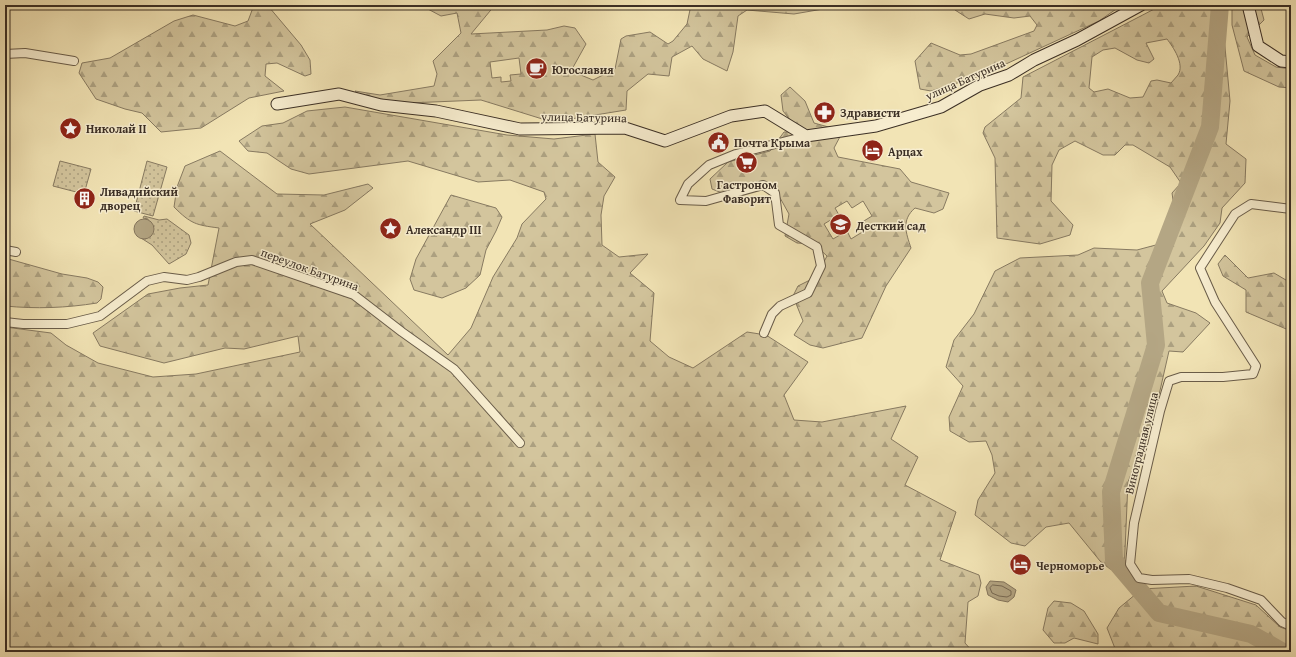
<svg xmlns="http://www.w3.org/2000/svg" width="1296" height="657" viewBox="0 0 1296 657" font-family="'Gentium Book Plus',serif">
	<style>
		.green { fill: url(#green-dots); stroke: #877a61 }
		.forest { fill: url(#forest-firs); stroke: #877a61; fill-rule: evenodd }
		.water { fill: #b4a684; stroke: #84765e }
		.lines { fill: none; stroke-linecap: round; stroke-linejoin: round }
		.shore { stroke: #786a54; stroke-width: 1 }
		.river { stroke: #b4a684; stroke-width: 18 }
		.street-casing { stroke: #695c49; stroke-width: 10 }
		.secondary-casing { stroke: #3b2f25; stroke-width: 13 }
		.street { stroke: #f7edcf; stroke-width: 8 }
		.secondary { stroke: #f7edcf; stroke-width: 11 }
		.labels { text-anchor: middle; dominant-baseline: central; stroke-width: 3; stroke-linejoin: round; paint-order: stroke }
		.poi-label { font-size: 12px; font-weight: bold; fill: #3b2f25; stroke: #f7edcf; text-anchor: start }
		.street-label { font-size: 12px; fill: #3b2f25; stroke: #f7edcf }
	</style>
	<defs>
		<pattern id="green-dots" width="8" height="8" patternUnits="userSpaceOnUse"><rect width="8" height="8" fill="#d3c59d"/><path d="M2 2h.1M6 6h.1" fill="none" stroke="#aca080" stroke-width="1.8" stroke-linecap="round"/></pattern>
		<pattern id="forest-firs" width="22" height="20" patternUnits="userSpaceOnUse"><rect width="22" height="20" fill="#d3c59d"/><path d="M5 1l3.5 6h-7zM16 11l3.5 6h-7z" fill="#aca080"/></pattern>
	</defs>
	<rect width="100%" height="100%" fill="#f2e4b5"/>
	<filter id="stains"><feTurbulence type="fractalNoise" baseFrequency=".005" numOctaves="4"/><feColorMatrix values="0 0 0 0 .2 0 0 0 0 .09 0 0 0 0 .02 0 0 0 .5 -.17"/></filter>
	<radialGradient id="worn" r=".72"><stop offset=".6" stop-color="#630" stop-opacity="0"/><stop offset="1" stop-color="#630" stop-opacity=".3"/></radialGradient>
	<path class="green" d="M60,161L91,169L84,194L53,186Z
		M147,161L167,167L153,216L134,211Z
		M144,216L159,220L167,219L189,235L191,243L186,254L169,264L152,245L141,238L146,239L148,219L143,218Z"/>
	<path class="forest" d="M254,5H267L269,7L301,45L310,60L311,74L305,76L277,63L266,64L265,76L284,91L249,98L201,128L161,132L142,113L125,109L96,99L79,73L82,63L110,58L174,21L193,15L235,26L248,21Z
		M426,5H495L471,34L547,30L564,26L575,28L586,44L571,71L593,80L615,69L621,39L626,36L650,32L668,44L673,41L687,24L691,5H831L823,9L794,14L747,10L738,16L733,52L727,71L703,59L692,46L672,57L669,76L648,74L627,91L626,110L552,122L481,100L408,103L363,98L355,91L380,95L434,86L437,74L433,61L461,33L457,13L441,16L426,8ZM519,58L521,74L510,75L511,81L501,82V77L492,78L490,62Z
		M955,5H1122L1099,21L980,76L931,91L920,89L915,61L931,43L960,55L971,54L1034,31L1037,25L1030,16L1014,18L985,14L969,19L955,10Z
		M1162,5H1219L1225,47L1230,101L1226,144L1246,159L1245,183L1222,208L1220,223L1204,246L1162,291L1167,303L1196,313L1210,323L1183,352L1169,351L1154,417L1128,482L1124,573L1110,569L1100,561L1069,523L1046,527L1025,546L1011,543L975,515L978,500L995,473L992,455L986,441L969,442L950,431L949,417L963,386L946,367L954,340L974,314L995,271L1020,258L1078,255L1094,248L1137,250L1167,242L1177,228L1172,193L1181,183L1170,167L1133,145H1125L1115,155H1103L1075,141L1059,150L1052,165L1051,201L1073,225L1070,235L1040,244L997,238L995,158L983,133L985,127L1021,98L1023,77ZM1167,39C1173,47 1185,64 1178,75C1176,78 1173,80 1171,83L1157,80L1151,81L1143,97L1130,98L1108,89L1094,92L1089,88L1092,57L1103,50L1115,48L1137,60L1149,63L1154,59L1146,43Z
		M1232,5H1260L1264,20L1247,37L1255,55L1276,67L1291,69V88L1279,87L1244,71L1232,25Z
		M790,87L805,101L814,123L843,131L834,148L838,157L900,169L911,182L949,193L943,209L934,213L915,208C901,220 906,233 911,248L886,286L862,338L823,348L810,345L794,335L803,321L793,296L798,286L816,277L827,256L814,244L797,243L785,236L789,214L774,187H745L727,195L712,189L710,179L728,162L770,151L784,132H800L783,111L781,95ZM847,201L852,208L863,201L872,216L859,224L864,231L851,239L847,231L833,239L824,224L839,215L835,208Z
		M345,107L507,135L554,139L595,134L598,162L615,177L604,196L601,215L602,245L619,257L648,254L630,273L654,293L650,341L669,357L693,368L747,332L766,335L808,362L784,395L794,420L822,422L906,406L891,439L918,457L905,485L956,512L940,560L979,575L981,583L978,596L968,602L965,643L973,652H5V327L51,333L66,345L98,363L153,377L196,374L300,352L298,336L244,349L225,348L164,363L100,346L93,333L148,294L180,288L208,285L219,228C196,225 191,224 174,207L177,187L185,166L220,151L277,194L324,195L368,184L373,188L345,210L310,224L448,355L471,328L493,277L517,238L522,224L546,199L544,192L510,180L478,182L408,161L309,174L291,169L267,153L248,151L239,141L262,126L283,123L307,111Z
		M451,195L496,208L502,217L496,231L486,250L480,275L466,288L442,298L414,290L410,279L416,259Z
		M1225,255L1248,278L1274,273L1291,283V331L1246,312V290L1223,276L1218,264Z
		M5,258L62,274L87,278L98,282L103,287L101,299L97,303C66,308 36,309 5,306Z
		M1196,586L1256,605L1280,627L1291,631V652L1116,651L1107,628L1119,608L1142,589Z
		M1054,601L1071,603L1084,611L1098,634V644L1074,638L1065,643H1054L1043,630L1048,608Z"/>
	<path class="water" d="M134 229a10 10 0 1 1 20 0a10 10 0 1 1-20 0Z
		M990,581L1004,582L1016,590L1014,597L1008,602L998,600L988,595L986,587Z"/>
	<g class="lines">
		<path class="shore" d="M993,585L1002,586L1011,591V595L1007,597L999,596L992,593L990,588Z"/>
		<path class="river" d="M1220,5L1210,127L1150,283L1156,345L1111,492L1114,560L1159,613L1251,634L1283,652"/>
		<defs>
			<path id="street" d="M5,54L25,53L74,61
				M1291,209L1251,204L1235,214L1200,268L1215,302L1256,366L1253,374L1223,377H1181L1169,381L1160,411L1134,523L1130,564L1139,578L1152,580L1189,579L1227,588L1261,600L1282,622L1291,626
				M5,250L16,252
				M5,322L23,324H67L100,316L147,281L164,277L187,280L199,277L236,262L252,260L354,295L402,332L454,369L520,443
				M764,333L772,314L780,306L808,293L821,266L817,247L779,225L775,193L763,185L706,201L680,200L688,184L709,165L736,154L806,136"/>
			<path id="secondary" d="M1248,5L1258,46L1281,61L1291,62
				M277,104L339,94L381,105L436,111L520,129L625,128L665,141L731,116L765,111L806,136L876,126L941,107L980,85L1009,75L1034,60L1077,40L1141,5"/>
		</defs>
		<use href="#street" class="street-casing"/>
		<use href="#secondary" class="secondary-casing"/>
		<use href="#street" class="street"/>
		<use href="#secondary" class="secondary"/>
	</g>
	<defs>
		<symbol id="cafe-disc" viewBox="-11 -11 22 22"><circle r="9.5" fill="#8f2418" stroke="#f7edcf"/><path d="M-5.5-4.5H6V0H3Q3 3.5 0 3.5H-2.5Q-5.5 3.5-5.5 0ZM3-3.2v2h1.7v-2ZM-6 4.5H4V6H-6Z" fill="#fff"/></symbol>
		<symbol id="pharmacy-disc" viewBox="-11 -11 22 22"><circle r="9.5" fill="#8f2418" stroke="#f7edcf"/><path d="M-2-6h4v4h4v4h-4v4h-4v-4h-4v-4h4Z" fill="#fff"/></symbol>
		<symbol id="sight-disc" viewBox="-11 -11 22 22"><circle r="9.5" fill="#8f2418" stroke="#f7edcf"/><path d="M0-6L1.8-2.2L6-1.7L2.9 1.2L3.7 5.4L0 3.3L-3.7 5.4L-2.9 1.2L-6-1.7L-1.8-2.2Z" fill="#fff"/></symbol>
		<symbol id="civic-disc" viewBox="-11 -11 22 22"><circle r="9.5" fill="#8f2418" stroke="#f7edcf"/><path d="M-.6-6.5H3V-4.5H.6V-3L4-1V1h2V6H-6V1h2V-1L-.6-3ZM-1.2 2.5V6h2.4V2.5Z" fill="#fff"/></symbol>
		<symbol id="hotel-disc" viewBox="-11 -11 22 22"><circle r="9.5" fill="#8f2418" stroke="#f7edcf"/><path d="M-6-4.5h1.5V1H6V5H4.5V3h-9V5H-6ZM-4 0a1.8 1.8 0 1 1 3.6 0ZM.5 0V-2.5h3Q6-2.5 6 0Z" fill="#fff"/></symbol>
		<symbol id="supermarket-disc" viewBox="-11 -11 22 22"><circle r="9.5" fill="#8f2418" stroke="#f7edcf"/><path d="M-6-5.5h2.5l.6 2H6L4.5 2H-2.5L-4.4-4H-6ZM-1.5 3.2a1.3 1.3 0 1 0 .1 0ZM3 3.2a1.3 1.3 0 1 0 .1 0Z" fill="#fff"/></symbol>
		<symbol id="building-disc" viewBox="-11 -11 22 22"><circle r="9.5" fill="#8f2418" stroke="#f7edcf"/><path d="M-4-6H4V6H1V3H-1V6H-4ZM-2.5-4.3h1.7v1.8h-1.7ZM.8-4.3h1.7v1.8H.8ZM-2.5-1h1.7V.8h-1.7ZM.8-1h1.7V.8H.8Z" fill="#fff"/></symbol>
		<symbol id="school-disc" viewBox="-11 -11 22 22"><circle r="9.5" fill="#8f2418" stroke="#f7edcf"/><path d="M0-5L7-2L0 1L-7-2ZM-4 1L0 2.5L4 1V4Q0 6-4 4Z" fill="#fff"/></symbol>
	</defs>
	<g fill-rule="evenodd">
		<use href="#cafe-disc" x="524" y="56" width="25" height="25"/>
		<use href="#pharmacy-disc" x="812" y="100" width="25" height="25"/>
		<use href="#sight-disc" x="58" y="116" width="25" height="25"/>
		<use href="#civic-disc" x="706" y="130" width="25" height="25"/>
		<use href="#hotel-disc" x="860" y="138" width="25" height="25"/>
		<use href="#supermarket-disc" x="734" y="150" width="25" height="25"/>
		<use href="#building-disc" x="72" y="186" width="25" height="25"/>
		<use href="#school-disc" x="828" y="212" width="25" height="25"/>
		<use href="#sight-disc" x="378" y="216" width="25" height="25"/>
		<use href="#hotel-disc" x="1008" y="552" width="25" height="25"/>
	</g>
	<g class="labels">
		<g class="poi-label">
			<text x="552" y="69">Югославия</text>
			<text x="840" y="112">Здрависти</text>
			<text x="86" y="128">Николай II</text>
			<text x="734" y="142">Почта Крыма</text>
			<text x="888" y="151">Арцах</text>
			<text x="747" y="184" text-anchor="middle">Гастроном<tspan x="747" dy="14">Фаворит</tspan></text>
			<text x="100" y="191">Ливадийский<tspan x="100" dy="14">дворец</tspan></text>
			<text x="856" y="225">Десткий сад</text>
			<text x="406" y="229">Александр III</text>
			<text x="1036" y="565">Черноморье</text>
		</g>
		<g class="street-label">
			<text transform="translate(965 79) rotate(-24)">улица Батурина</text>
			<text transform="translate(584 117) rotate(1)">улица Батурина</text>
			<text transform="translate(310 269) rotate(20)">переулок Батурина</text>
			<text transform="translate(1141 443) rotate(-76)">Виноградная улица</text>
		</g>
	</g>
	<rect width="1296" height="657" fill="none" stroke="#f2e4b5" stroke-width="20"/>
	<rect x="6" y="6" width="1284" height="645" fill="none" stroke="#3b2f25" stroke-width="2"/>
	<rect x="10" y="10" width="1276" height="637" fill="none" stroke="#3b2f25"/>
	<rect width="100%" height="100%" filter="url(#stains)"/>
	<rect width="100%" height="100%" fill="url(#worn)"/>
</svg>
